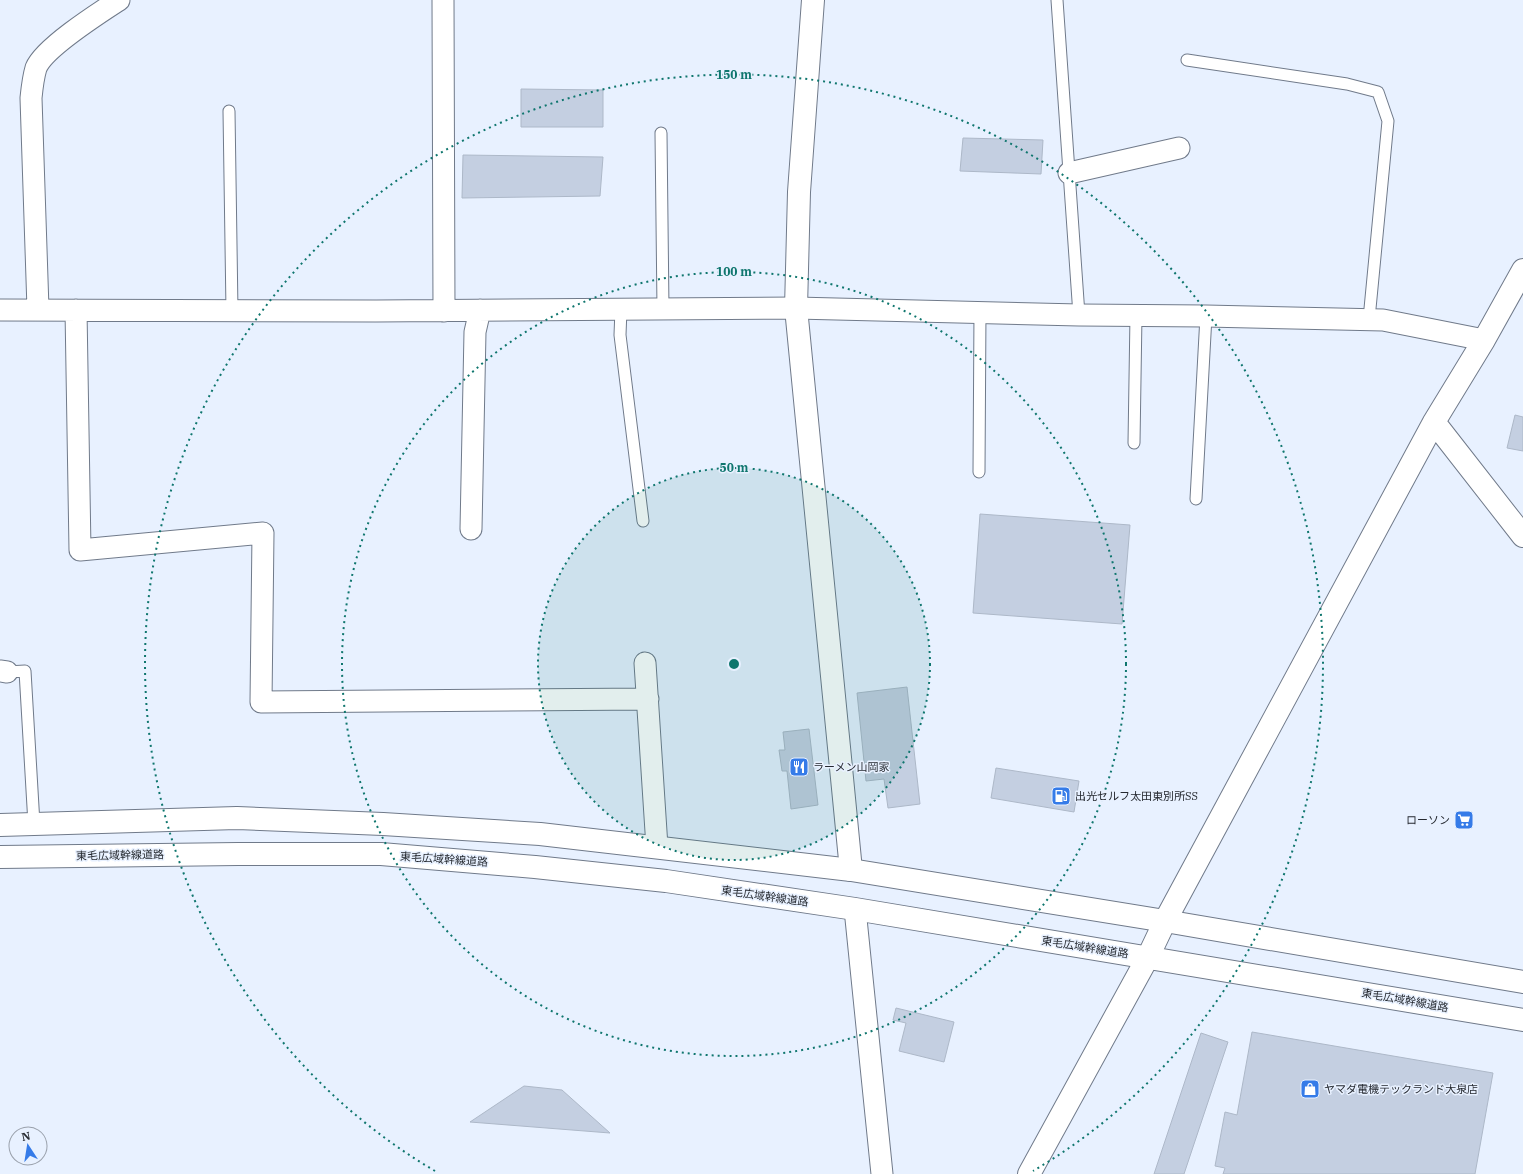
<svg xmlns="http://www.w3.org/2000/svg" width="1523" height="1174" viewBox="0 0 1523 1174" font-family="'IBM Plex Serif','Noto Sans JP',serif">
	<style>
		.building { fill: #c4cfe1; stroke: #adb8c8 }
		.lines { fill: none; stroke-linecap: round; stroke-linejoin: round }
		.service-casing { stroke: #707a8a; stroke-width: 13 }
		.minor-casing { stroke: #707a8a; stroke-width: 23 }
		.tertiary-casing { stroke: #707a8a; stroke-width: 24 }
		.trunk-casing { stroke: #707a8a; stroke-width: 24 }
		.service { stroke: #fff; stroke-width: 11 }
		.minor { stroke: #fff; stroke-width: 21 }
		.tertiary { stroke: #fff; stroke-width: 22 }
		.trunk { stroke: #fff; stroke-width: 22 }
		.ring { fill: none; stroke: #0f766e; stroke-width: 2; stroke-dasharray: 2 4 }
		.labels { text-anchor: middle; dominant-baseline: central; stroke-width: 3; stroke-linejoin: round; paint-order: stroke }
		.poi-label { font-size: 11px; fill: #252930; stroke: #e8f1ff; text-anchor: start }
		.street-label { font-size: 11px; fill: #252930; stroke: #e8f1ff }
		.centre { fill: #0f766e; stroke: #e8f1ff; stroke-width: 2 }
		.ring-label { font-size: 12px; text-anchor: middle; font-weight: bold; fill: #0f766e; stroke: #e8f1ff; stroke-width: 3; stroke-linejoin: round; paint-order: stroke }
	</style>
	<rect width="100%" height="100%" fill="#e8f1ff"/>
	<path class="building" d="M521,89L603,90V127H521Z
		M963,138L1043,140L1041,174L960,171Z
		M463,155L603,157L600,196L462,198Z
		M1515,415L1523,417V451L1507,448Z
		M980,514L1130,525L1122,624L973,613Z
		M907,687L920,804L888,808L884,779L866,781L857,693Z
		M809,729L818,805L791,809L787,771H782L779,750H785L783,732Z
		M996,768L1079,781L1074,812L991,798Z
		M896,1008L954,1022L944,1062L899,1051L906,1023L893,1020Z
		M1252,1032L1493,1073L1475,1174H1223L1225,1168L1215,1166L1225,1112L1237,1115Z
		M1201,1033L1228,1042L1184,1174H1154Z
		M524,1086L562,1090L610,1133L470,1122Z"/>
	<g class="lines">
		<defs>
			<path id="service" d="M1057,0L1079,315
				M1187,60L1347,84L1378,92L1388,121L1369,319
				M229,111L232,311
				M661,133L663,309
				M621,309L620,335L643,521
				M1134,443L1136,315
				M979,472L980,311
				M1196,499L1206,316
				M7,672L25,671L34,824"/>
			<path id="minor" d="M443,0L444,311
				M1069,173L1179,148
				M38,309L31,98C32,88 33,78 36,68C44,48 99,13 119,0
				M0,310L376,311L796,308L1079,315L1206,316L1383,320L1484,340
				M76,310L80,550L263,533L261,702L648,699
				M471,529L475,332L480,310
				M645,663L657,847
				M0,671L7,672
				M855,909L882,1174"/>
			<path id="tertiary" d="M813,0L799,192L796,308L851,870
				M1434,422L1523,536
				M1029,1174L1148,957L1165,921L1434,422L1484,340L1523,270"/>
			<path id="trunk" d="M0,825L237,818L383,824L540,834L851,870L1165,921L1523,982
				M0,857L238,854H381L535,867L666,881L855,909L1523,1020"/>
		</defs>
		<use href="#service" class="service-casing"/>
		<use href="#minor" class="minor-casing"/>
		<use href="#tertiary" class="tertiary-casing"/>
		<use href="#trunk" class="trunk-casing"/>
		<use href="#service" class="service"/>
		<use href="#minor" class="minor"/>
		<use href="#tertiary" class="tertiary"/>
		<use href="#trunk" class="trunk"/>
	</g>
	<circle cx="734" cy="664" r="196" fill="#0f766e" fill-opacity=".12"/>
	<g class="ring">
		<circle cx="734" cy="664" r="196"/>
		<circle cx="734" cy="664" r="392"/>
		<path d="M435 1171A589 589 0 1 1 1033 1171"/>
	</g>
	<defs>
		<symbol id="restaurant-square" viewBox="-11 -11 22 22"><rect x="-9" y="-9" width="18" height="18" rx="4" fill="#357be8" stroke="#e8f1ff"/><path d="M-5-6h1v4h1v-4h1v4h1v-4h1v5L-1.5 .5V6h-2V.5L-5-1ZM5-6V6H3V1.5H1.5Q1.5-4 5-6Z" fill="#fff"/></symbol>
		<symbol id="fuel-square" viewBox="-11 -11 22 22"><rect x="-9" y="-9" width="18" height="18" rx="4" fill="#357be8" stroke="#e8f1ff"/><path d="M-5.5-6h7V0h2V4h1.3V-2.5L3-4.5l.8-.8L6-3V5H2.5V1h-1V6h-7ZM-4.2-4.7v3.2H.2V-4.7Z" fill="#fff"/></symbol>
		<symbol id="supermarket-square" viewBox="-11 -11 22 22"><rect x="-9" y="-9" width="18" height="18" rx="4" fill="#357be8" stroke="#e8f1ff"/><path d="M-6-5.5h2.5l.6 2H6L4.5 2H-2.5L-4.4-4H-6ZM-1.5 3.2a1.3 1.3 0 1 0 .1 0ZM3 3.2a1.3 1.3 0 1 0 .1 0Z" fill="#fff"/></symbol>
		<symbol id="shop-square" viewBox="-11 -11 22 22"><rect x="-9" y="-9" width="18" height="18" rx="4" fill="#357be8" stroke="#e8f1ff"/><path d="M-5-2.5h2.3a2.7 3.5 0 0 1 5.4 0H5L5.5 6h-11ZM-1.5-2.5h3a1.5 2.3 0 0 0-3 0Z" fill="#fff"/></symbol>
	</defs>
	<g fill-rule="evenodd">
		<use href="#restaurant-square" x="788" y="756" width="22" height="22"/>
		<use href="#fuel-square" x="1050" y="785" width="22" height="22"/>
		<use href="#supermarket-square" x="1453" y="809" width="22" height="22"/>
		<use href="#shop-square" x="1299" y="1078" width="22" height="22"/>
	</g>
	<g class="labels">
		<g class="poi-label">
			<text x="813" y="767">ラーメン山岡家</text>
			<text x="1075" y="796">出光セルフ太田東別所SS</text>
			<text x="1450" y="820" text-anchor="end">ローソン</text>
			<text x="1324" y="1089">ヤマダ電機テックランド大泉店</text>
		</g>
		<g class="street-label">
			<text transform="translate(120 855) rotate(-1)">東毛広域幹線道路</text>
			<text transform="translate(444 859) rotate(4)">東毛広域幹線道路</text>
			<text transform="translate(765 896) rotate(8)">東毛広域幹線道路</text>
			<text transform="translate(1085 947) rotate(9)">東毛広域幹線道路</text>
			<text transform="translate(1405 1000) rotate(10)">東毛広域幹線道路</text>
		</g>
	</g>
	<circle cx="734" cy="664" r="6" class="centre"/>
	<g class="ring-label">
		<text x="734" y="79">150 m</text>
		<text x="734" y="276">100 m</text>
		<text x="734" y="472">50 m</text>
	</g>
	<g transform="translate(28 1146) rotate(348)"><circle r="19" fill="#e8f1ff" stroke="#9aa1ac"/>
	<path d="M0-3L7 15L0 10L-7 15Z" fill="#357be8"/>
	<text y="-6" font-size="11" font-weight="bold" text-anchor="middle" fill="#252930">N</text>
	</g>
</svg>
